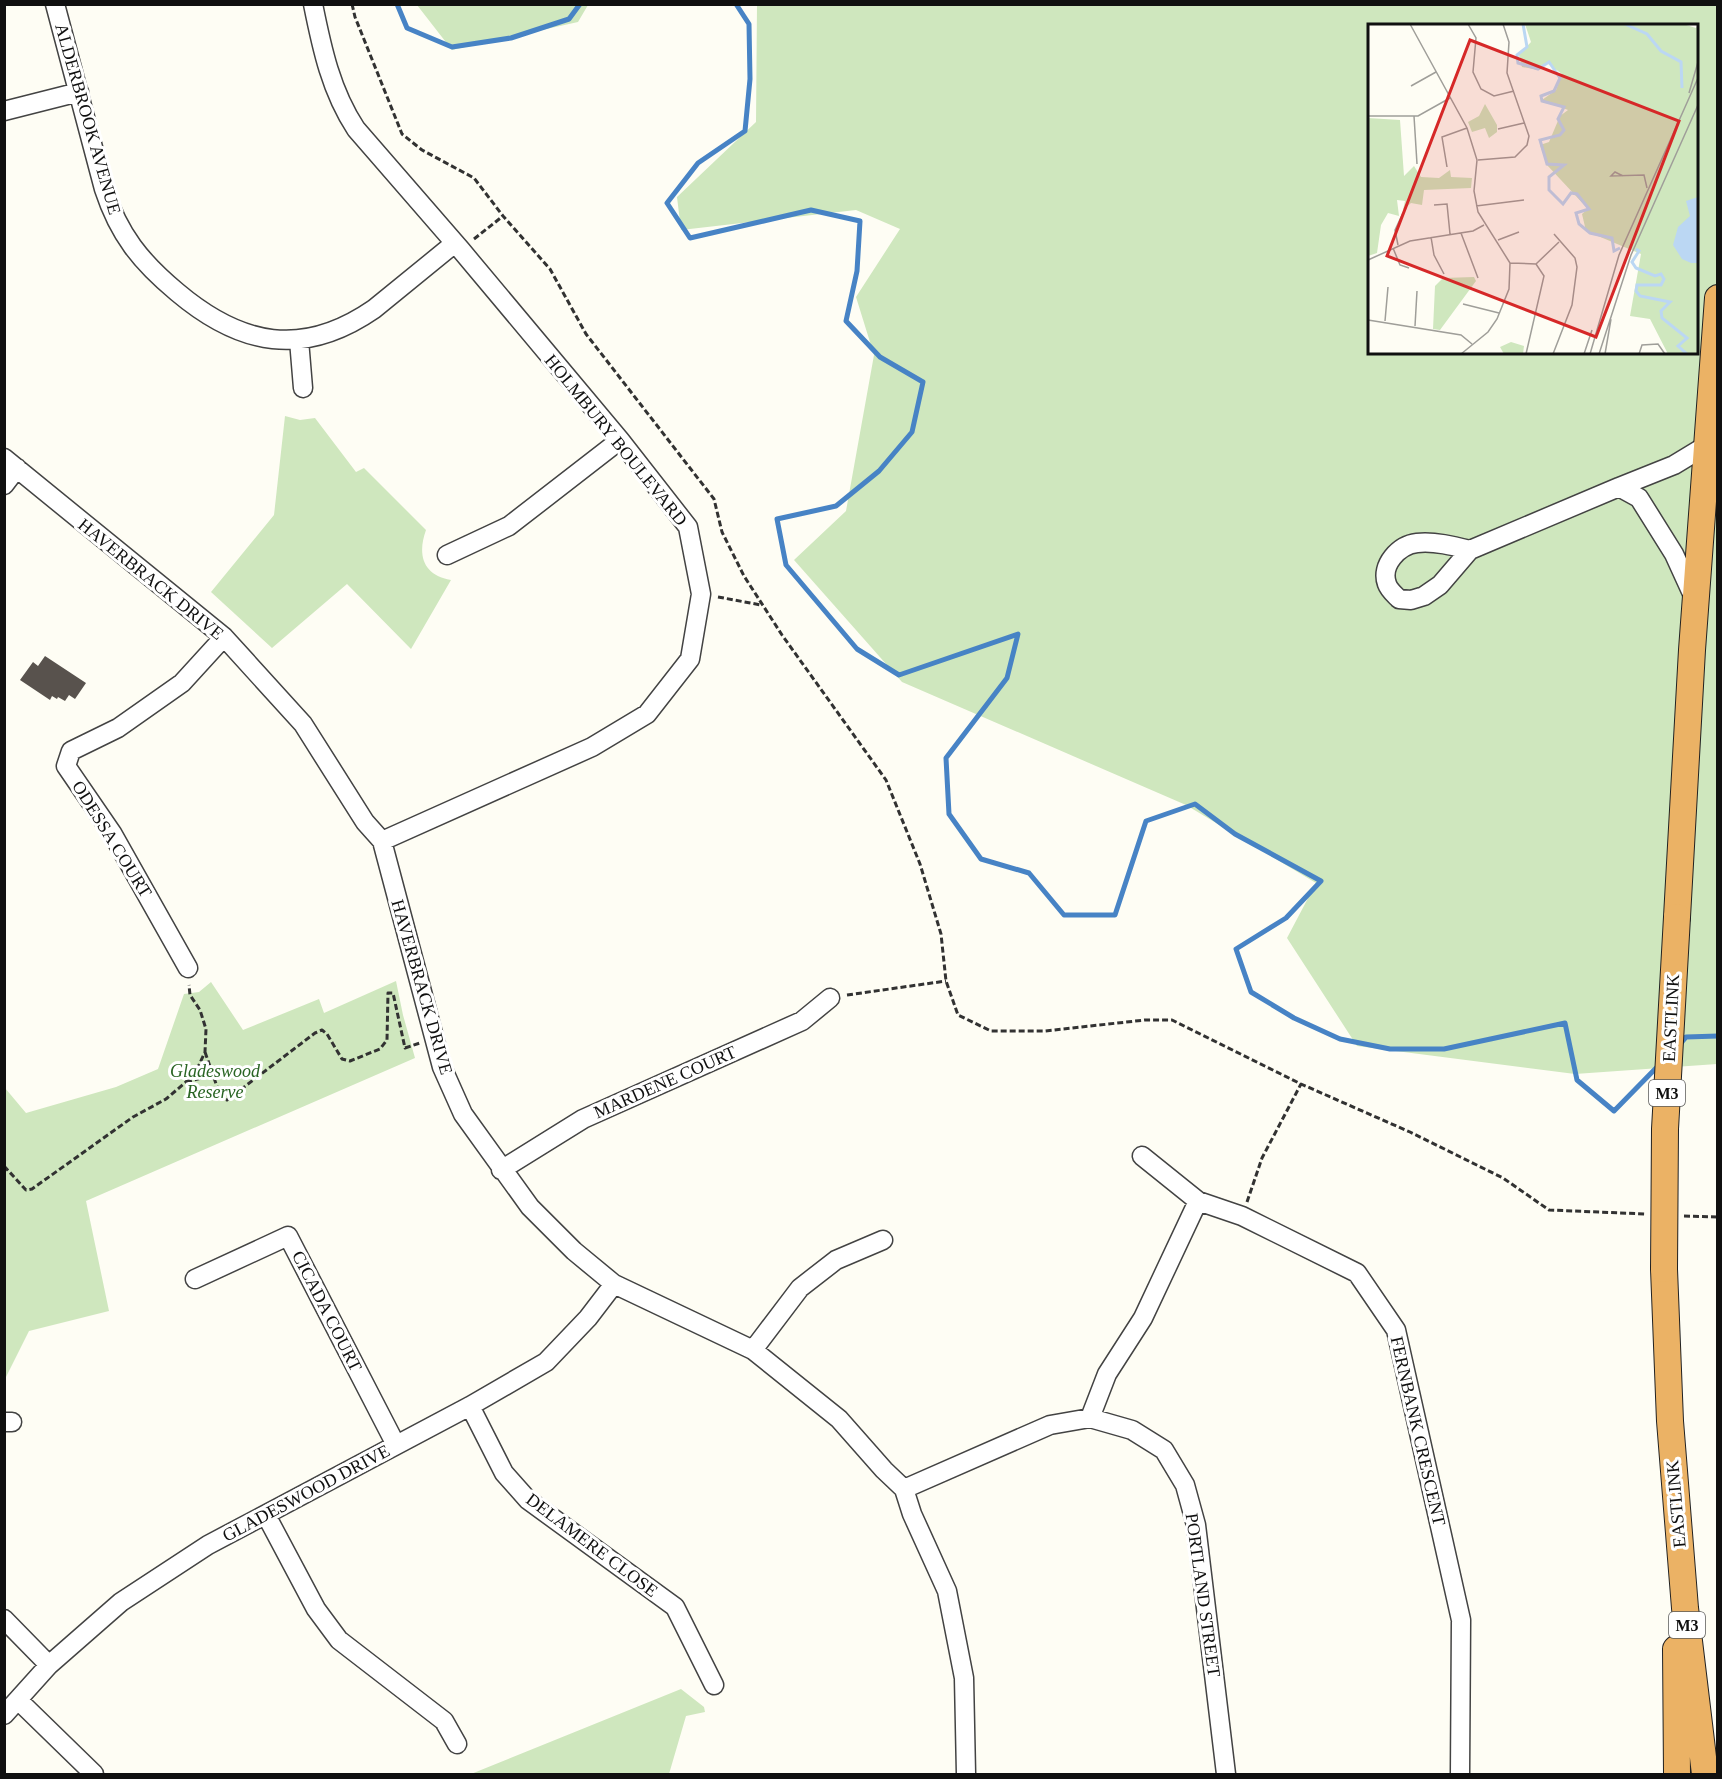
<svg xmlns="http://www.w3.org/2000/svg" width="1722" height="1779" viewBox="0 0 1722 1779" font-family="Georgia,serif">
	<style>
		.green { fill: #cfe7be; fill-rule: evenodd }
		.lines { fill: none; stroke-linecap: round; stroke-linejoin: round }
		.stream { stroke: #4783c5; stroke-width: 5 }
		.building { fill: #58524d }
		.minor-casing { stroke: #434343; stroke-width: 21 }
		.highway-casing { stroke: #212121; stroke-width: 28 }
		.path { stroke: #323232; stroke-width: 3; stroke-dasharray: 6 3; stroke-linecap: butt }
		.minor { stroke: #fff; stroke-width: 18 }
		.highway { stroke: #ebb265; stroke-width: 26 }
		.highway-bridge-casing { stroke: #212121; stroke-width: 28; stroke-linecap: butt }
		.highway-bridge { stroke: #ebb265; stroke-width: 26 }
		.labels { text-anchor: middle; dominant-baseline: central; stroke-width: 6; stroke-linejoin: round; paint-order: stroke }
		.shield { fill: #fff; stroke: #585858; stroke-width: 1.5 }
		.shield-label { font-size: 16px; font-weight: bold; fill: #101010 }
		.street-label { font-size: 18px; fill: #101010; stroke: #fff }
		.park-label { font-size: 18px; font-style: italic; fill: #296423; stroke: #fff }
		.inset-river { fill: none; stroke: #bbd7f3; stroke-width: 3 }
		.inset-road { fill: none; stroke: #9f9e99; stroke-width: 1.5 }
		.view { fill: #d62828; fill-opacity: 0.15; stroke: #d62828; stroke-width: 3 }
		.inset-edge { fill: none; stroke: #101010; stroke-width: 3 }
	</style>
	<rect width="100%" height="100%" fill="#fefdf4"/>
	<path class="green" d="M417,5H588L578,22L452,50Z
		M757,5H1717V1064L1575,1074L1357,1046L1287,938L1316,883L1186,805L902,682L794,560L846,511L874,355L856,297L900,229L856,210L681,230L677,197L756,122ZM1370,26H1696V352H1370Z
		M285,416L300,420L315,418L356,472L364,468L426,530C417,555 423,575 451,580L411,649L347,584L272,648L211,592L274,515Z
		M396,981L403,1015L415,1058L86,1201L109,1311L29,1331L5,1379V1088L26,1113L116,1087L158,1069L184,994L199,992L211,982L243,1030L319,999L324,1013Z
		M681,1689L704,1707L705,1712L686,1716L669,1774H471Z"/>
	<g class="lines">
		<path class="stream" d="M397,4L407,28L452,47L511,38L569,19L580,4
			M736,4L749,24L750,79L745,131L698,163L667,203L690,238L811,210L860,221L857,271L846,321L880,357L923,382L912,432L879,471L836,506L777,519L786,565L857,649L899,675L1018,634L1007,678L946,758L949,814L981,859L1029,873L1064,915H1115L1146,821L1195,804L1235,834L1321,881L1286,918L1236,949L1251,992L1294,1018L1340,1039L1390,1049H1444L1565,1023L1577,1080L1614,1111L1661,1063
			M1680,1044L1686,1037L1718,1036"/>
	</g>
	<path class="building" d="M45,656L86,683L75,699L69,695L65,701L58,697L57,699L52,696L50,700L20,680L33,662L38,666Z"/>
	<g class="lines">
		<defs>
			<path id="minor" d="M55,4L104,189C119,235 141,262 177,292C241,346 303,358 374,309L455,243
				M313,4C322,49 331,91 356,129L461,250L620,440L688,527L701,594L690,659L647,714L592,747L382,841
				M4,111L79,92
				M299,340L303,388
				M4,458L224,637L303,724L365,822L382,841L442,1067L463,1114L530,1207L574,1251L614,1284L753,1350L839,1419L884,1470L904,1489L912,1514L947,1591L964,1678L966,1774
				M4,485L17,468
				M1619,487L1674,465L1707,445
				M1470,550C1454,546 1434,541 1417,543C1399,545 1380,565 1387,584C1389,590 1394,594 1399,599L1411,600L1424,596L1440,585L1470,550L1619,487L1639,498L1674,554L1695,600
				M447,555L509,526L620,440
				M188,968L112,833L66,766L71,751L118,728L182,683L224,637
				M1142,1156L1198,1201L1242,1216L1357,1273L1396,1330L1461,1620L1460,1774
				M501,1170L583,1119L802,1021L830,998
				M195,1279L288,1236L396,1445
				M753,1350L800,1288L836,1260L883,1240
				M470,1406L504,1473L528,1500L675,1607L714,1685
				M1090,1418L1107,1374L1143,1318L1198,1201
				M4,1422H12
				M904,1489L1050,1425L1090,1418L1132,1430L1164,1450L1185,1485L1196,1525L1226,1774
				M266,1515L316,1609L339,1640L444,1721L457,1744
				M4,1619L49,1665
				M18,1700L94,1774
				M4,1715L49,1665L121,1602L208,1545L470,1406L546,1362L588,1318L614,1284"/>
			<path id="highway" d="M1677,917L1692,650L1718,298
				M1664,1269L1670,1421L1685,1608L1705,1774
				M1676,1649L1677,1774"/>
		</defs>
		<use href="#minor" class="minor-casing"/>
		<use href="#highway" class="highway-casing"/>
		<path class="path" d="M352,4L355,17L402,134L422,150L474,178L503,216L550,269L586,334L714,499L722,532L744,576L782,635L886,780L920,864L941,934L946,981L958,1015L991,1031H1045L1145,1020H1172L1301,1084L1410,1132L1503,1178L1549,1210L1645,1214
			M474,239L503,216
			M718,597L761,605
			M847,995L946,981
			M205,1052L221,1098L227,1100L315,1033L322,1030L327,1034L342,1059L350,1061L380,1049L387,1040L388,993H393L405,1048L420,1043
			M186,1082L213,1075
			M4,1166L26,1190L32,1189L133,1117L166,1099L186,1082L198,1067L205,1052L206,1029L200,1010L190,995L189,985
			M1247,1202L1262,1158L1301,1084
			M1684,1216L1718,1217"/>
		<use href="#minor" class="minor"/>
		<use href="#highway" class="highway"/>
		<defs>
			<path id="highway-bridge" d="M1664,1269L1665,1129L1677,917"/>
		</defs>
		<use href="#highway-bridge" class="highway-bridge-casing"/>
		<use href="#highway-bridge" class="highway-bridge"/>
	</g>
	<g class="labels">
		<g class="shield">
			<rect x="1649" y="1080" width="36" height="26" rx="4.5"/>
			<rect x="1669" y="1612" width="36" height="26" rx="4.5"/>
		</g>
		<g class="shield-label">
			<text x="1667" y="1093">M3</text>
			<text x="1687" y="1625">M3</text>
		</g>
		<g class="street-label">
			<text transform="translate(88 119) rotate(74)">ALDERBROOK AVENUE</text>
			<text transform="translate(616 440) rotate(51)">HOLMBURY BOULEVARD</text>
			<text transform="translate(151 579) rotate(39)">HAVERBRACK DRIVE</text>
			<text transform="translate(112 839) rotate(58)">ODESSA COURT</text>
			<text transform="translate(422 987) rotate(74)">HAVERBRACK DRIVE</text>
			<text transform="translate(1671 1018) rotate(-87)">EASTLINK</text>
			<text transform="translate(665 1082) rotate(-24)">MARDENE COURT</text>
			<text transform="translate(327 1311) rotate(63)">CICADA COURT</text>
			<text transform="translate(1418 1431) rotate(77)">FERNBANK CRESCENT</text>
			<text transform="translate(306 1493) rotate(-28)">GLADESWOOD DRIVE</text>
			<text transform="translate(1676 1504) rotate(-95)">EASTLINK</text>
			<text transform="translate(592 1545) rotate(37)">DELAMERE CLOSE</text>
			<text transform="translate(1203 1595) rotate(82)">PORTLAND STREET</text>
		</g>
		<g class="park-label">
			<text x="215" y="1071">Gladeswood<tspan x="215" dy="21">Reserve</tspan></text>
		</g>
	</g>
	<g transform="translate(1368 24)">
		<rect width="330" height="330" fill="#fefdf4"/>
		<path d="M157,0H315L328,4L330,0V330H300L282,295L262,292L273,230L218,207L214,190L220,185L179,141L172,121L181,118L192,92L200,86L174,76L188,66L194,50L179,39L171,46L154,43L151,31L163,18ZM117,80L129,101V108L121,114L117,104L104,108L100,98L111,92ZM0,94L32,96L36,152L46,142L53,153L71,154L82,146L83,153L104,154L103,164L56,166L54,181L43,179L35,186L37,177L29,176L31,192L20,189L13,201L9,229L0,232ZM106,253L108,257L72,306L65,305L67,262L75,254ZM143,318L156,322L155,330H136L132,323Z" fill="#cfe7be"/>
		<path d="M330,173V239H323L314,235L305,221L310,203L322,192L318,177Z" fill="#bbd7f3"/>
		<path class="inset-river" d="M155,0L159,23L149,31L150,39L170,45L181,38L192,54L186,67L173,72L174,77L196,83L190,95L196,106L192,111L172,116L179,140L196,141L181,153V166L195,180L203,169L209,170L221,185L208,189L211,200L222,209L244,214L246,227L252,224M257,0L279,10L293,27L313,38L314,64M268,225L271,227L264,238L268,244L287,252L293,250L296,255L293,261H269L268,267L272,272L302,278L293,287L294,294L319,314L310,322L319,330"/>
		<path class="inset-road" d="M42,0L99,104L109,136L106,167L110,188L142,239L141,265L129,295L120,308L93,330M100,0L108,14L105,48L113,65L126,72L146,67M43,62L68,48M321,69L330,38M0,92H50L82,74M46,92L49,140M130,105L156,99M110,136L147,133L159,121L161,112L139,49L141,18L135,0M79,143L74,113L99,104M255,152L247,148L243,152L276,151L279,164M66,181L79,180L82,210M108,182L156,176M93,209L110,254M63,213L66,231L76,250M130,216L151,208M30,221L27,206L35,189M25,224L32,241L41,244M0,236L42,217L105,207L116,201M142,239L168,240L176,252L158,330M168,240L191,218M95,280L131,289M0,296L93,311L104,320M17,297L20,263M47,302L49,267M185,330L204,281L209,243L207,234L186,210M216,330L224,306M222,330L251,231L330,54M231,330L263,231L330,81M237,330L243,295M271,330L274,321L290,320L297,330"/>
		<path class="view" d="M102,16L311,97L228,313L19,232Z"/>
		<rect width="330" height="330" class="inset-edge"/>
	</g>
	<rect width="1722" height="1779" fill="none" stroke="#101010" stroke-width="12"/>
</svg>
